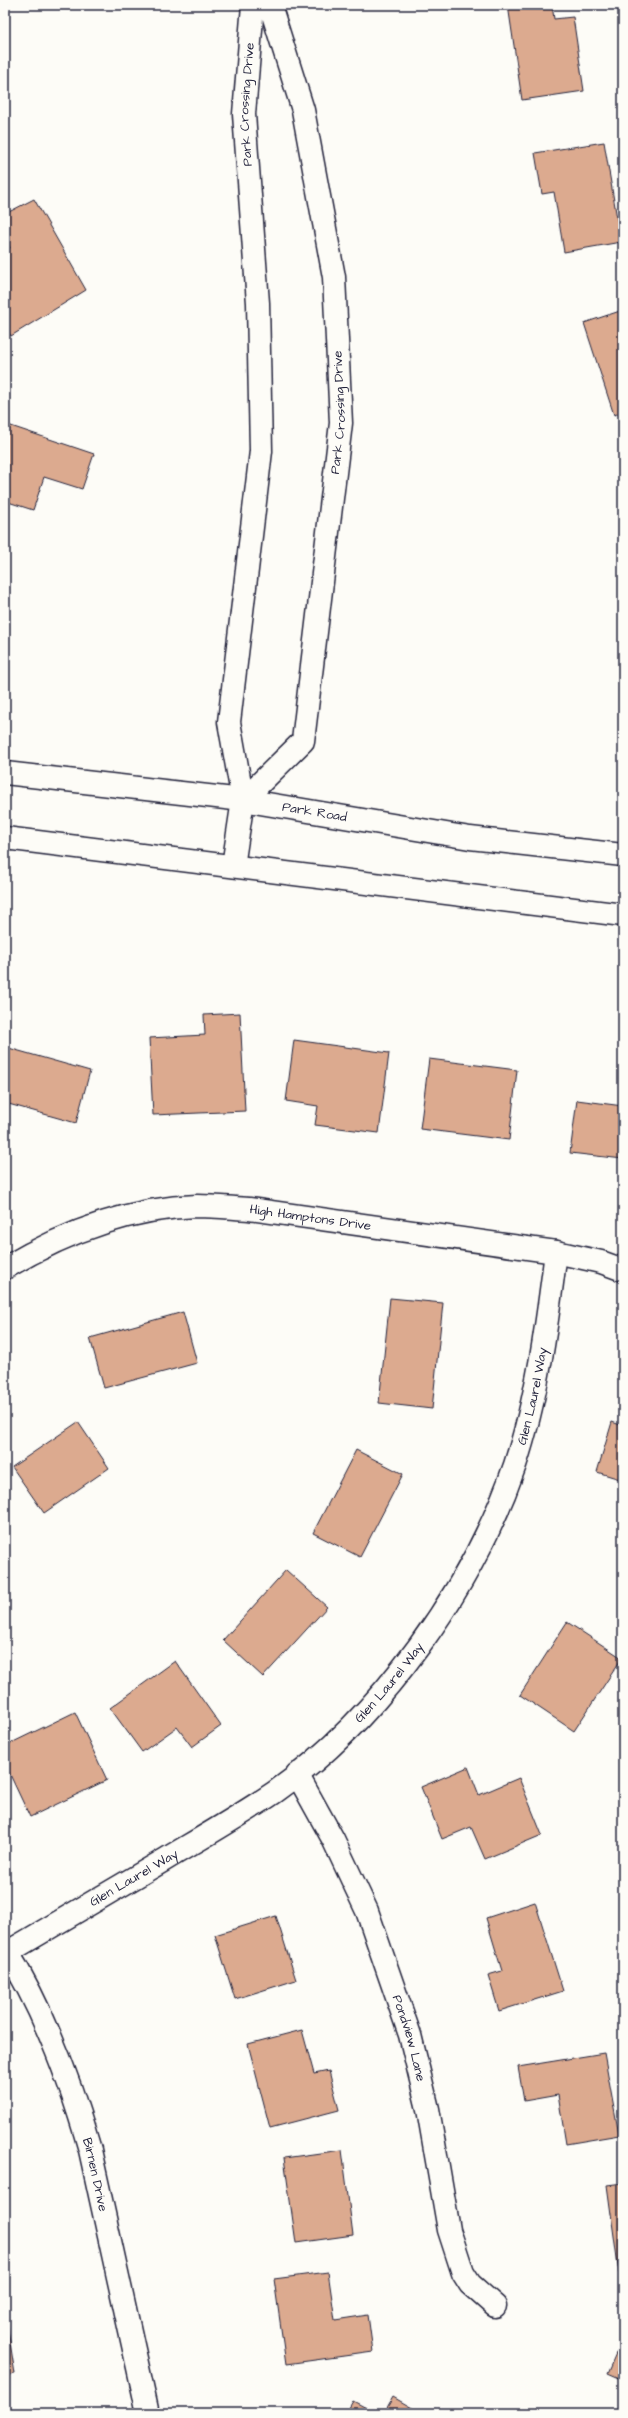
<svg xmlns="http://www.w3.org/2000/svg" width="628" height="2418" viewBox="0 0 628 2418" font-family="'Architects Daughter',sans-serif">
	<style>
		.building { fill: #dcaa8f; stroke: #22223b }
		.lines { fill: none; stroke-linecap: round; stroke-linejoin: round }
		.minor-casing { stroke: #22223b; stroke-width: 25 }
		.major-casing { stroke: #22223b; stroke-width: 25 }
		.minor { stroke: #fdfcf7; stroke-width: 22 }
		.major { stroke: #fdfcf7; stroke-width: 22 }
		.labels { text-anchor: middle; dominant-baseline: central; stroke-width: 3.5; stroke-linejoin: round; paint-order: stroke }
		.street-label { font-size: 13px; fill: #22223b; stroke: #fdfcf7 }
	</style>
	<rect width="100%" height="100%" fill="#fdfcf7"/>
	<filter id="ink" filterUnits="userSpaceOnUse"><feTurbulence type="fractalNoise" baseFrequency=".025" numOctaves="2"/><feDisplacementMap in="SourceGraphic" scale="8" xChannelSelector="R" yChannelSelector="G"/><feConvolveMatrix kernelMatrix="1 2 1 2 8 2 1 2 1" color-interpolation-filters="sRGB"/></filter>
	<g filter="url(#ink)">
		<path class="building" d="M508,5H552L554,19L573,17L584,91L522,100Z
			M604,142L621,242L564,252L554,192L542,194L535,153Z
			M34,199L86,290L11,336L5,326V251L10,248L5,238V214Z
			M623,310V412L614,415L584,323Z
			M5,424L94,454L82,489L44,477L33,510L5,501Z
			M240,1013L245,1111L153,1115L149,1038L205,1035L204,1015Z
			M294,1040L389,1053L379,1133L315,1125L318,1106L286,1101Z
			M5,1047L90,1071L76,1123L5,1103Z
			M429,1059L517,1070L509,1140L420,1129Z
			M577,1100L623,1106V1159L570,1153Z
			M390,1298L443,1303L432,1409L379,1403Z
			M183,1312L197,1363L104,1388L90,1338Z
			M78,1422L109,1468L44,1513L12,1467Z
			M612,1422L623,1426V1480L597,1472Z
			M356,1450L403,1474L360,1557L313,1533Z
			M286,1570L327,1607L263,1677L223,1640Z
			M567,1622L622,1658L574,1731L520,1695Z
			M175,1661L221,1726L192,1747L177,1727L142,1752L110,1708Z
			M75,1712L107,1780L30,1817L5,1764V1746Z
			M468,1767L479,1795L519,1778L542,1835L485,1859L471,1827L442,1839L421,1787Z
			M535,1902L563,1991L499,2011L488,1975L502,1971L486,1918Z
			M276,1916L296,1980L235,1999L215,1935Z
			M302,2030L314,2074L329,2071L339,2110L270,2128L248,2044Z
			M604,2053L619,2135L566,2144L558,2095L524,2101L518,2067Z
			M342,2150L353,2235L296,2243L284,2158Z
			M623,2183V2272L619,2273L607,2185Z
			M328,2272L335,2320L368,2315L373,2352L286,2364L274,2279Z
			M5,2310L15,2374L5,2376Z
			M623,2337V2381L607,2374Z
			M393,2397L421,2413H384Z
			M353,2401L376,2413H346Z"/>
		<g class="lines">
			<defs>
				<g id="minor">
					<path id="s1" d="M243,800L303,741L341,423L334,277L303,110L270,5"/>
					<path id="s2" d="M233,866L243,800L229,722L261,451L258,303L244,114L253,5"/>
					<path id="s3" d="M5,1268C64,1233 128,1208 197,1206C215,1206 232,1208 249,1209L556,1252L601,1262L623,1270"/>
					<path id="s4" d="M297,1774L333,1839L367,1911L410,2035L428,2109L449,2230L463,2273L470,2284L495,2306"/>
					<path id="s5" d="M5,1948C44,2010 70,2080 90,2150L148,2413"/>
					<path id="s6" d="M8,1952C60,1921 113,1890 166,1859C203,1837 240,1816 275,1792C381,1717 473,1587 515,1465C538,1396 547,1323 556,1252"/>
				</g>
				<g id="major">
					<path id="s7" d="M5,773L243,800L470,838L623,855"/>
					<path d="M5,838L623,915"/>
				</g>
			</defs>
			<use href="#minor" class="minor-casing"/>
			<use href="#major" class="major-casing"/>
			<use href="#minor" class="minor"/>
			<use href="#major" class="major"/>
		</g>
	</g>
	<g class="labels">
		<g class="street-label">
			<text stroke="none"><textPath href="#s2" startOffset="766">Park Crossing Drive</textPath></text>
			<text stroke="none"><textPath href="#s1" startOffset="415">Park Crossing Drive</textPath></text>
			<text stroke="none"><textPath href="#s7" startOffset="312">Park Road</textPath></text>
			<text stroke="none"><textPath href="#s3" startOffset="318">High Hamptons Drive</textPath></text>
			<text stroke="none"><textPath href="#s6" startOffset="794">Glen Laurel Way</textPath></text>
			<text stroke="none"><textPath href="#s6" startOffset="470">Glen Laurel Way</textPath></text>
			<text stroke="none"><textPath href="#s6" startOffset="146">Glen Laurel Way</textPath></text>
			<text stroke="none"><textPath href="#s4" startOffset="288">Pondview Lane</textPath></text>
			<text stroke="none"><textPath href="#s5" startOffset="245">Birnen Drive</textPath></text>
		</g>
	</g>
	<rect width="628" height="2418" fill="none" stroke="#fdfcf7" stroke-width="20"/>
	<rect x="10" y="10" width="608" height="2398" fill="none" stroke="#22223b" stroke-width="1.5" filter="url(#ink)"/>
</svg>
